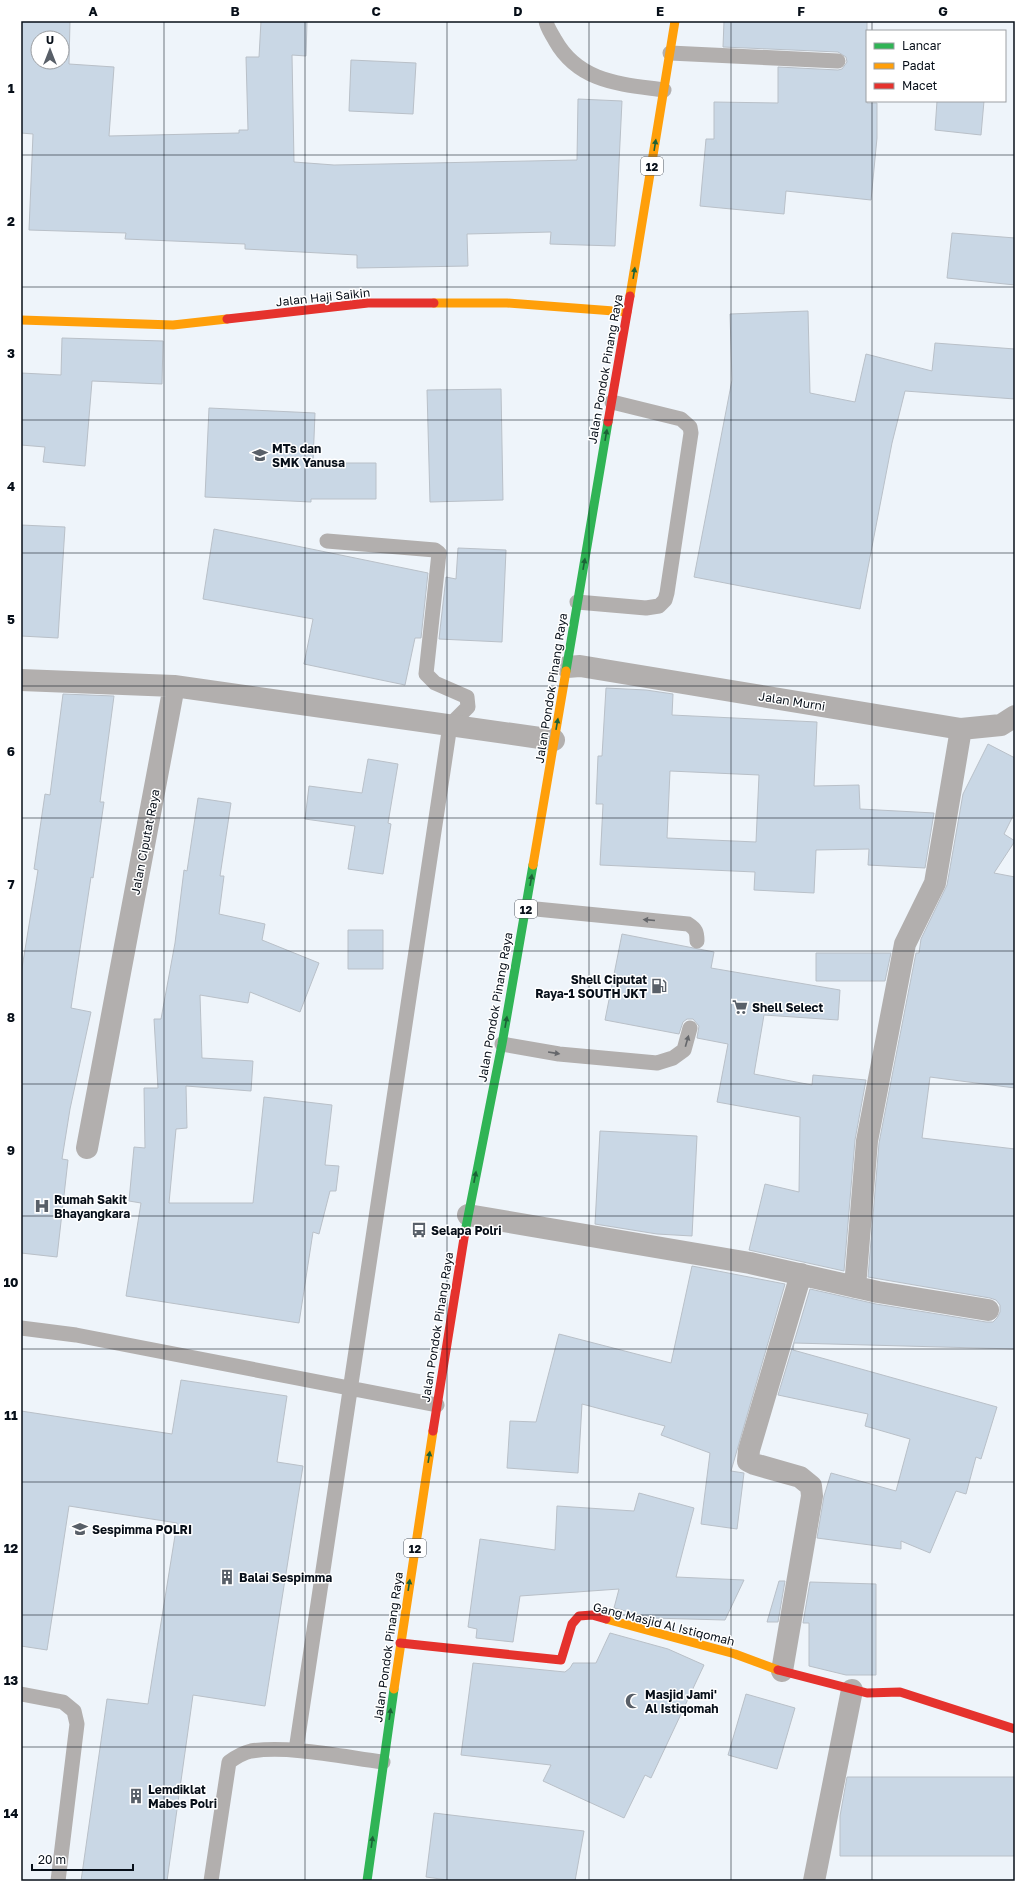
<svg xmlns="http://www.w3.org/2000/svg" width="1036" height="1902" viewBox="0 0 1036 1902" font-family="'Golos Text',sans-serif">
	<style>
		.building { fill: #c9d7e5; stroke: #b9c0c8; fill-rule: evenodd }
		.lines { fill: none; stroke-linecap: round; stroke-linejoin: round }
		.lane { stroke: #b2afae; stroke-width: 15 }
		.street { stroke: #b2afae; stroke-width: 22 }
		.fast { stroke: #30b455; stroke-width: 9 }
		.slow { stroke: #ff9f0a; stroke-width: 9 }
		.jam { stroke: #e5322d; stroke-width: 9 }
		.oneway { fill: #1c6237 }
		.oneway2 { fill: #65676b }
		.grid { fill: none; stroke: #070f19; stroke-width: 1; stroke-opacity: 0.55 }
		.labels { text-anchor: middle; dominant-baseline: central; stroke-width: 3; stroke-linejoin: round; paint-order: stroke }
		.shield { fill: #fff; stroke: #51575e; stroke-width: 1 }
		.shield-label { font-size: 11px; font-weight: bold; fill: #070f19 }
		.street-label { font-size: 12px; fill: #070f19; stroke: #fff }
		.poi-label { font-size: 12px; font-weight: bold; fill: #070f19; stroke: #fff; text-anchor: start }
		.neatline { fill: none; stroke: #070f19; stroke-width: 1.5 }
		.grid-label { font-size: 13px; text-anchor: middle; font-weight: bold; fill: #070f19 }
	</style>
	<rect width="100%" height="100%" fill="#eef4fa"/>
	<path class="building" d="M21,21H70L69,64L114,67L109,136L239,133V130H248L246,57H259L261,21H307L306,56L292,55L294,162L334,165L577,160L578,99L622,101L615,246L550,244L551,232L467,234L468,266L357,268V255L245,249V244L125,239L126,233L29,230L33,134L21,133ZM38,38H62V62H38Z
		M724,21H867V103H877V138L871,200L786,191L784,214L700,206L706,139H714V102L778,103V67L838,70L842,69L847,62L846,57L838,52L723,47Z
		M351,60L416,63L413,114L349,111Z
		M937,101H984L981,135L935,130Z
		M952,233L1015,238V285L947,278Z
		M808,311L810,393L855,402L866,354L932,371L935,343L1015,349V399L905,391L892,443L860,609L694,577L732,380L730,314Z
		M62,338L163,341L162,384L92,381L85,466L43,462L45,447L21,445V373L61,375Z
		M501,389L503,500L430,502L427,390Z
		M209,408L315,413L313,463H376V499H311V502L205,497Z
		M21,525L65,527L58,638L21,636Z
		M214,529L428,573L421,638H415L405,685L304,664L313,619L203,599Z
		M458,548L506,550L502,642L439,639L446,577L456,579Z
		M606,688L646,690L673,694L672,715L817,722L814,786L859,785L860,809L934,813L925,868L868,865L869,849L816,850L814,893L754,890L755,872L600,865L603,804H596L598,756H602ZM670,771L759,775L756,842L667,838Z
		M63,694L114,696L100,802H104L93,878L91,877L71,1008L91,1012L70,1109L62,1159L68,1160L57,1257L21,1253V974L38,870L34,869L45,794L50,795Z
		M988,744L1015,758V812L1004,834L1015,841L994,873L1015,877V1088L930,1077L922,1138L1015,1149V1349L794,1343L793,1350L997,1407L981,1459L976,1457L966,1494L956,1491L930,1553L901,1541V1549L817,1538L824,1496L831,1473L896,1491L910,1439L865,1426L868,1414L778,1395L810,1289L876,1304L986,1322H993L997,1318L1000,1312V1305L996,1300L990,1298L868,1277L879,1143L916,953H919L921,939L947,885L963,794Z
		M368,759L398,764L388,823L391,824L383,874L348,869L355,826L305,819L309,786L362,793Z
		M198,798L231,803L220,876H224L219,914L265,924L262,940L319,963L300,1012L250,992L248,1003L200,995L202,1058L253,1061L251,1091L186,1086L187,1128L176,1129L169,1203H253L264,1097L332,1105L325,1165L339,1166L336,1191H330L319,1234L313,1232L299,1323L126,1296L141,1203L129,1201L134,1147L145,1148L144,1088H158L154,1019H161L175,943L184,870L187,871Z
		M348,930H383V969H348Z
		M622,934L714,952L711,968L840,990L838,1020L764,1015L754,1074L812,1085L813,1075L866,1080L855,1140L844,1271L749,1250L765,1184L799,1192L800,1117L717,1102L728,1044L697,1038L699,1026L693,1019H687L683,1022L679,1034L605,1020Z
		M816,953H891L885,981H816Z
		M600,1131L697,1136L692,1236L657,1234L595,1224Z
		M692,1266L785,1284L731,1471L744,1473L737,1529L701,1524L710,1453L661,1435L665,1426L582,1404L578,1473L507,1468L510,1421L536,1422L559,1334L671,1363Z
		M181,1380L287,1396L277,1462L303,1466L265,1706L193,1695L167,1881H81L107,1699L148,1704L177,1523L69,1506L47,1650L21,1646V1411L172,1434Z
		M639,1493L694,1508L676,1577L744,1580L725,1620L652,1618L614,1608L619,1589L520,1596L513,1642L476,1638L477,1629L468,1627L480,1539L555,1550L557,1506L634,1511Z
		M779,1581H785L778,1622H767Z
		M810,1582L876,1584V1675H846L809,1666V1623H803Z
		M610,1633L668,1649L704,1665L651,1778L645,1775L624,1818L543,1781L551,1765L461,1755L473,1663L565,1672L570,1668L573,1663H596Z
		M746,1694L795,1708L777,1769L728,1755Z
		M847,1777H1015V1856H840V1816Z
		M434,1813L584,1831L575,1881H455L426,1877Z"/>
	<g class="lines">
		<path class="lane" d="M546,21C547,28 552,34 555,40C579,83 622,84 664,90
			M670,53L838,61
			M577,602L646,608L659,606L665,600L667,593L691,433L690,427L681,419L612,402
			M526,908L688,924C696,929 697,932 697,941
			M502,1044L559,1054L657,1063L673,1058L684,1050L690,1028
			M21,1328L76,1335L437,1405
			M21,1694L63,1702L74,1711L77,1724L58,1881
			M296,1750L450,725L468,707L467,697L435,683L426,674L439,553L435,550L327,541
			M211,1881L229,1762C236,1757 242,1753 251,1751C289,1745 344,1757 383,1762"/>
		<path class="street" d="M567,667L580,666L961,729L1001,725L1015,716
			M21,680L174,686L554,740
			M87,1148L174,686
			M468,1215L750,1263L878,1292L988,1310
			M855,1287L867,1141L905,944L935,883L961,729
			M782,1671L812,1496L811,1486L800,1477L754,1464L748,1461L749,1450L801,1274
			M814,1881L852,1690"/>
		<path class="fast" d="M566,671L608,422
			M465,1232L502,1044L533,865
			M367,1881L394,1689"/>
		<path class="slow" d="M630,296L675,21
			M434,303H507L627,312
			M21,320L173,325L227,319
			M533,865L566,671
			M606,1619L735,1654L778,1670
			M394,1689L433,1431"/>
		<path class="jam" d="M227,319L368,303H434
			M608,422L630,296
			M433,1431L465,1232
			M400,1643L561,1660L572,1624L579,1616L592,1615L606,1619
			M778,1670L867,1693L900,1692L1015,1729"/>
	</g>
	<defs><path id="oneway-solid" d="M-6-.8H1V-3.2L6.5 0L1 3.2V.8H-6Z"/></defs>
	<g class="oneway">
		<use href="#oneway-solid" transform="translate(655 145) rotate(-81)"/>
		<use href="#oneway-solid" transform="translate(634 273) rotate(-81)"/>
		<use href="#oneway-solid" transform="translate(606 435) rotate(-80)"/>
		<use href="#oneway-solid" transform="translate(584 564) rotate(-80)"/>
		<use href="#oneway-solid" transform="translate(557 724) rotate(-80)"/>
		<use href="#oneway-solid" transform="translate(531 880) rotate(-80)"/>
		<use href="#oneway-solid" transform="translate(506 1022) rotate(-80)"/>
		<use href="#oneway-solid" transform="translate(475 1177) rotate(-79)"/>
		<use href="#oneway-solid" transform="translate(429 1457) rotate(-81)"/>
		<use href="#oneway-solid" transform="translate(409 1585) rotate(-81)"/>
		<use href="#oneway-solid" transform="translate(390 1714) rotate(-82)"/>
		<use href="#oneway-solid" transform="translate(372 1842) rotate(-82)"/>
	</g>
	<g class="oneway2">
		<use href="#oneway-solid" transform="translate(649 920) rotate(-175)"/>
		<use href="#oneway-solid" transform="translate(687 1041) rotate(-74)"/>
		<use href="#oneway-solid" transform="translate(554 1053) rotate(9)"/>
	</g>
	<path class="grid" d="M164,21V1881M305,21V1881M447,21V1881M589,21V1881M731,21V1881M872,21V31M872,101V1881M21,155H1015M21,287H1015M21,420H1015M21,553H1015M21,686H1015M21,818H1015M21,951H1015M21,1084H1015M21,1216H1015M21,1349H1015M21,1482H1015M21,1615H1015M21,1747H1015"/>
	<defs>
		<symbol id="school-bare" viewBox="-9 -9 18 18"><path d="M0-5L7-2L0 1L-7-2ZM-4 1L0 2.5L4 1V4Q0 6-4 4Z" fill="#585f68" stroke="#fff" stroke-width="2.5" paint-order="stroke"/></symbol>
		<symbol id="fuel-bare" viewBox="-9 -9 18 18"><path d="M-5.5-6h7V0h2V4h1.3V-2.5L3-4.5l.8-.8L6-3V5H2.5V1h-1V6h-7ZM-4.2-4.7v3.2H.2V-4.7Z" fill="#585f68" stroke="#fff" stroke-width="2.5" paint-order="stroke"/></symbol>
		<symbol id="supermarket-bare" viewBox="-9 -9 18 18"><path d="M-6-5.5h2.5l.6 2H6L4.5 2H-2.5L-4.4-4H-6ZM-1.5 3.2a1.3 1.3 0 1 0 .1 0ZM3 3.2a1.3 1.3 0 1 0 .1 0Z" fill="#585f68" stroke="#fff" stroke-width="2.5" paint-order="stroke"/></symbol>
		<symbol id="hospital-bare" viewBox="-9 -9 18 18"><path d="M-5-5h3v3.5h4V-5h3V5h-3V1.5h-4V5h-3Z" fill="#585f68" stroke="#fff" stroke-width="2.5" paint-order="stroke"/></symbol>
		<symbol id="bus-bare" viewBox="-9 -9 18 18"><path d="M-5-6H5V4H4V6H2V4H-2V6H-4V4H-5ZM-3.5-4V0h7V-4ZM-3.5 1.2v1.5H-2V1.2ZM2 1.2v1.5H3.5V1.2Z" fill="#585f68" stroke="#fff" stroke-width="2.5" paint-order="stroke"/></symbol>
		<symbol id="university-bare" viewBox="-9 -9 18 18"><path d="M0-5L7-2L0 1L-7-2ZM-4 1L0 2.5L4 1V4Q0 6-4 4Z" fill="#585f68" stroke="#fff" stroke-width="2.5" paint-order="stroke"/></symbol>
		<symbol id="building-bare" viewBox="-9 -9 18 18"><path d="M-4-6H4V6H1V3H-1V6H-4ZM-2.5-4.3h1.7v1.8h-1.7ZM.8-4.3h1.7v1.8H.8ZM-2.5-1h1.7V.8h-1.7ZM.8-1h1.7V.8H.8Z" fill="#585f68" stroke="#fff" stroke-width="2.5" paint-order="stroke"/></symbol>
		<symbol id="mosque-bare" viewBox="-9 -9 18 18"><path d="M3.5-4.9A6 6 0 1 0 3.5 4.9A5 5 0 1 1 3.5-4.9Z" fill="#585f68" stroke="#fff" stroke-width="2.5" paint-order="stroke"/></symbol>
	</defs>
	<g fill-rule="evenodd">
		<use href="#school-bare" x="249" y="444" width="22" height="22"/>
		<use href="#fuel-bare" x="648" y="975" width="22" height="22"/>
		<use href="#supermarket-bare" x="729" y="996" width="22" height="22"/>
		<use href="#hospital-bare" x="31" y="1195" width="22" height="22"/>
		<use href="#bus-bare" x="408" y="1219" width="22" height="22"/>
		<use href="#university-bare" x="69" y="1518" width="22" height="22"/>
		<use href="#building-bare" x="216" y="1566" width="22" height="22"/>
		<use href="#mosque-bare" x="622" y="1690" width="22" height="22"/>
		<use href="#building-bare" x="125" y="1785" width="22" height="22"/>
	</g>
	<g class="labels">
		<g class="shield">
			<rect x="641" y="157" width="22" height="18" rx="3"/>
			<rect x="515" y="900" width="22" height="18" rx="3"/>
			<rect x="404" y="1539" width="22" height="18" rx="3"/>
		</g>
		<g class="shield-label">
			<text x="652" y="166">12</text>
			<text x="526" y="909">12</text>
			<text x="415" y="1548">12</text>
		</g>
		<g class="street-label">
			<text transform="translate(323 297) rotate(-6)">Jalan Haji Saikin</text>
			<text transform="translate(605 369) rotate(-80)">Jalan Pondok Pinang Raya</text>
			<text transform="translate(551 688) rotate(-81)">Jalan Pondok Pinang Raya</text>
			<text transform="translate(792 701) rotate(9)">Jalan Murni</text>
			<text transform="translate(145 842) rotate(-79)">Jalan Ciputat Raya</text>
			<text transform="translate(495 1007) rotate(-80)">Jalan Pondok Pinang Raya</text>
			<text transform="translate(437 1327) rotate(-81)">Jalan Pondok Pinang Raya</text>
			<text transform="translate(664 1624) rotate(14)">Gang Masjid Al Istiqomah</text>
			<text transform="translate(388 1647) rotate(-82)">Jalan Pondok Pinang Raya</text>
		</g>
		<g class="poi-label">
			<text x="272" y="448">MTs dan<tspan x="272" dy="14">SMK Yanusa</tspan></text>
			<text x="647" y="979" text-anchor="end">Shell Ciputat<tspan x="647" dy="14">Raya-1 SOUTH JKT</tspan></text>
			<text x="752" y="1007">Shell Select</text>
			<text x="54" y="1199">Rumah Sakit<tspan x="54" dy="14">Bhayangkara</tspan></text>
			<text x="431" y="1230">Selapa Polri</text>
			<text x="92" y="1529">Sespimma POLRI</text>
			<text x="239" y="1577">Balai Sespimma</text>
			<text x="645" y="1694">Masjid Jami'<tspan x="645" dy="14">Al Istiqomah</tspan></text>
			<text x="148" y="1789">Lemdiklat<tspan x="148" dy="14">Mabes Polri</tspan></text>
		</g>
	</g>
	<rect width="1036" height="1902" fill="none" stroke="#ffffff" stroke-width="44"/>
	<rect x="866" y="30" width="140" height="72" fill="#ffffff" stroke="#9c9fa3"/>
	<rect x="874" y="43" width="20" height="6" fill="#30b455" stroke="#9c9fa3"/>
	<text x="902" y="50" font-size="12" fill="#070f19">Lancar</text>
	<rect x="874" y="63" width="20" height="6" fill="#ff9f0a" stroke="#9c9fa3"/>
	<text x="902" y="70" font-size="12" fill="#070f19">Padat</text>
	<rect x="874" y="83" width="20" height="6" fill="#e5322d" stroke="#9c9fa3"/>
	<text x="902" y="90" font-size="12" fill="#070f19">Macet</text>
	<g transform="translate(50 50)"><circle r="19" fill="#ffffff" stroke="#9c9fa3"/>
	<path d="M0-3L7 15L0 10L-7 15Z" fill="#585f68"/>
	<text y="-6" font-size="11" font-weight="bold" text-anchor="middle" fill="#070f19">U</text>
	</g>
	<path d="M32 1864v6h101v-6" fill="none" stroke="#070f19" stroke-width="2"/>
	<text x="38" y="1864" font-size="12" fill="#070f19" stroke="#ffffff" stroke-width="3" paint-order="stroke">20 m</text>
	<rect x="22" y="22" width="992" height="1858" class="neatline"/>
	<g class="grid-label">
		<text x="93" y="16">A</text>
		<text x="235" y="16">B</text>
		<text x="376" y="16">C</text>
		<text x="518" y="16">D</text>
		<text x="660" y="16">E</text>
		<text x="801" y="16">F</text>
		<text x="943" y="16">G</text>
		<text x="11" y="93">1</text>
		<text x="11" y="226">2</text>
		<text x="11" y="358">3</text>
		<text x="11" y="491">4</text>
		<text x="11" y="624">5</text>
		<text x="11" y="756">6</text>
		<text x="11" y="889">7</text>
		<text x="11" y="1022">8</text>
		<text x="11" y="1155">9</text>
		<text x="11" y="1287">10</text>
		<text x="11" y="1420">11</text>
		<text x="11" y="1553">12</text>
		<text x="11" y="1685">13</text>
		<text x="11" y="1818">14</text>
	</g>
</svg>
